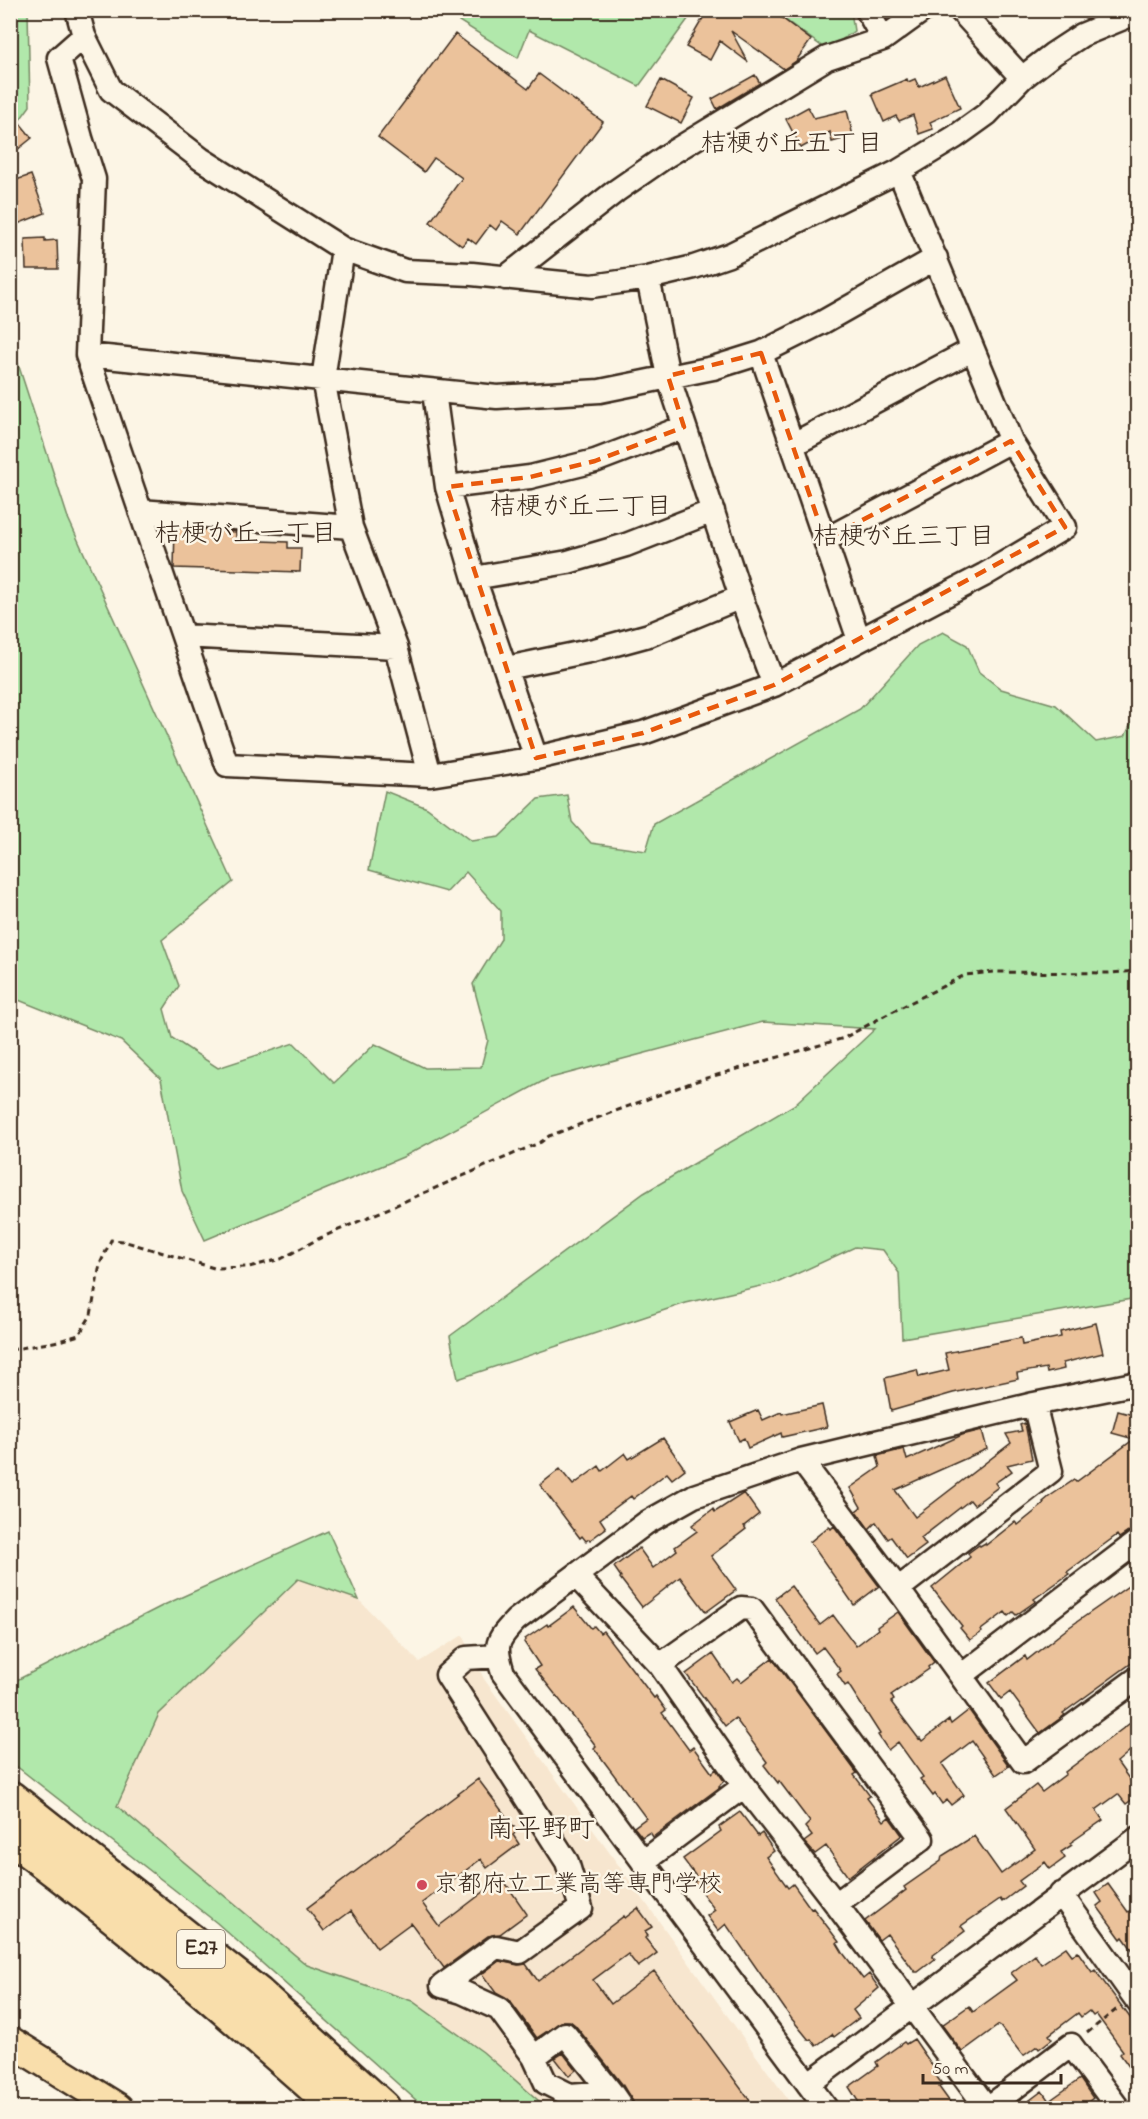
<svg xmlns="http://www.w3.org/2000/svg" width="1148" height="2119" viewBox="0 0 1148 2119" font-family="'Indie Flower','Klee One',sans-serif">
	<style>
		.built { fill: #f7e6cf }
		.green { fill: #b1e8ab; stroke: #768964; stroke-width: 1.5 }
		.building { fill: #ebc29b; stroke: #3b2a1e; stroke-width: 1.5 }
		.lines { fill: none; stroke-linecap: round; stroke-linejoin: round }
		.minor-casing { stroke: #3b2a1e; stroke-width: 27 }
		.major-casing { stroke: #3b2a1e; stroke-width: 33 }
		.highway-casing { stroke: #3b2a1e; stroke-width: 38 }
		.path { stroke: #3b2a1e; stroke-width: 3; stroke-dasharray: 6 4.5; stroke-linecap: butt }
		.minor { stroke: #fcf5e5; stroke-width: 22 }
		.major { stroke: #f9deab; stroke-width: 28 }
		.highway { stroke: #f9deab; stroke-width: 33 }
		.marked { fill: none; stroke: #e8590c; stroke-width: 4.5; stroke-dasharray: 12 8; stroke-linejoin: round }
		.poi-dot { fill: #d1495b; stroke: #fcf5e5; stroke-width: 2 }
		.labels { text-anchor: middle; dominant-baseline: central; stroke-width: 5; stroke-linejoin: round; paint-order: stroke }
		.shield { fill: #fcf5e5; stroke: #75675a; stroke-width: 1.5 }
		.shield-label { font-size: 22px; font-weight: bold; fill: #3b2a1e }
		.poi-label { font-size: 24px; fill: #3b2a1e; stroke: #fcf5e5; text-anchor: start }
		.neighbourhood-label { font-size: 26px; fill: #3b2a1e; stroke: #fcf5e5 }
		.quarter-label { font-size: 27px; fill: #3b2a1e; stroke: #fcf5e5 }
	</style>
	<rect width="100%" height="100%" fill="#fcf5e5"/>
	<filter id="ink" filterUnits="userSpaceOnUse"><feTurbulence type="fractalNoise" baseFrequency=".0167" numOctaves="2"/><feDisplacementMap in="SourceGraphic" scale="12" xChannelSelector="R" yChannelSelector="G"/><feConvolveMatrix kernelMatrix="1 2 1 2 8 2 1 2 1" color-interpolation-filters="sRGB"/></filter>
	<g filter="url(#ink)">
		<path class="built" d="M299,1579L359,1600L419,1662L463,1635L484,1679L794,2108H547L483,2052L412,2001L307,1965L117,1806L159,1714Z"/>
		<path class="green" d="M11,11H28L30,106L11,132Z
			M443,11H694L639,86L529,30L518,58Z
			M773,11H851L854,31L827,50Z
			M10,339L68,518L233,882L162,940L179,986L164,1009L172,1038L218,1068L294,1043L334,1083L375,1044L425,1068L481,1067L488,1040L473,984L501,939V911L466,872L447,892L369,870L385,791L427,808L471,841L499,837L538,799L567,795L572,822L591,843L646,851L654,824L860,709L918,645L943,632L967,645L979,672L1001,689L1056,705L1096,742L1125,736L1137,712V1298L902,1338L899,1273L883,1250L855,1247L779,1282L686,1303L458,1379L450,1336L644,1193L794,1105L875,1029L763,1022L547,1079L403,1157L205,1240L182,1191L161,1079L121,1041L11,997Z
			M328,1531L359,1600L298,1579L159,1714L117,1806L307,1965L412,2001L483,2052L547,2108H425L217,1923L11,1762V1683L164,1605Z"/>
		<path class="building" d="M702,10H771L811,40L796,61L784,69L731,31L748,62L720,41L710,60L686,47L706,13Z
			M455,34L528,89L539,74L603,122L520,234L502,221L496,230L490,225L476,244L468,238L462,246L430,222L462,178L434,158L424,172L378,137Z
			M755,75L760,83L717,109L712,99Z
			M945,75L960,108L930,122L933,129L919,134L913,115L899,121L896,116L884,122L872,94L907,79L908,82L915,79L919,87Z
			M661,80L694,98L681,123L647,106Z
			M808,107L814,118L847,110L853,136L832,142L830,132L801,148L786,119Z
			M10,111L32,138L17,150L10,143Z
			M31,175L45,213L10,227V182Z
			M45,238V241L57,240L58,269H26L25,239Z
			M175,527L236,532V540L288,542V548H301L300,572L174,568Z
			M1096,1323L1103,1353L1063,1363L1064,1369L1047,1373L1046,1368L1017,1373L1018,1379L953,1393L891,1411L885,1378L917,1370L919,1377L949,1370L945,1353L1021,1338L1022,1345L1061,1337L1060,1332Z
			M822,1405L827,1427L782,1437L781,1433L748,1448L744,1438L739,1441L730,1422L758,1410L763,1420L781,1412L782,1414Z
			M1118,1411L1137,1416V1526L1119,1538L1117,1535L1067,1572L1069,1574L1034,1599L1036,1601L1016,1615L1013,1612L1008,1616L1005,1612L981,1630L982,1632L970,1640L960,1628L962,1626L932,1588L970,1557L968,1553L979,1545L980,1546L985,1543L986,1545L1015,1522L1018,1525L1044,1504L1043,1502L1050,1496L1074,1480L1076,1482L1134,1439L1112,1433Z
			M1025,1423L1032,1459L1007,1465L1012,1471L995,1483L998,1487L974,1505L970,1500L921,1538L926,1545L907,1559L891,1537L888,1539L876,1522L869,1529L856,1511L861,1507L850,1488L880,1467L877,1456L904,1449L907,1460L962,1435L982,1430L987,1449L895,1490L915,1517L1011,1443L1006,1434L1022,1431L1020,1425Z
			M663,1438L685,1469L672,1479L667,1473L633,1499L631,1496L600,1519L606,1528L590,1540L589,1539L586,1541L582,1536L580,1538L540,1485L560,1469L573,1485L599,1466L602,1471L625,1453L629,1459Z
			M744,1493L759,1514L744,1526L746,1529L711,1556L736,1590L706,1612L680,1577L642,1607L620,1578L621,1577L614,1567L639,1548L653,1568L677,1550L675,1547L697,1531L692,1525L713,1509L715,1512Z
			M829,1526L831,1529L834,1526L879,1586L854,1605L810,1542Z
			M1137,1580V1659L1063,1713L1065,1715L1040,1733L1010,1692L1001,1699L989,1683L1025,1656L1027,1660L1068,1628Z
			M791,1586L820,1625L833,1615L856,1646L878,1629L877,1627L898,1612L934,1662L928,1667L929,1669L891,1695L894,1700L891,1702L919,1739L920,1738L922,1741L949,1720L951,1724L969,1710L1009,1766L996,1775L972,1741L942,1764L964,1795L951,1805L947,1800L942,1804L935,1794L933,1796L920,1779L923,1777L898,1742L888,1750L878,1735L880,1734L848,1684L845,1686L837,1674L841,1671L823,1647L815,1653L775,1598Z
			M574,1607L591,1628L594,1626L600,1633L603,1631L654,1698L656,1696L666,1710L662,1713L689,1750L693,1747L712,1773L716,1769L724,1781L719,1786L720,1787L653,1837L650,1832L642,1837L634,1827L646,1818L594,1748L596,1746L590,1738L535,1669L540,1666L524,1642L526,1640L525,1639L547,1624L548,1626Z
			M713,1654L732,1682L737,1678L741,1682L772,1658L857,1773L854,1775L870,1796L867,1798L884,1821L889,1817L902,1835L848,1877L826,1846L815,1854L804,1842L812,1836L805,1827L810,1822L779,1781L778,1783L764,1765L767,1762L735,1718L725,1726L686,1674Z
			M1137,1718V1745L1117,1762L1137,1790V1796L1126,1804L1118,1794L1096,1810L1103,1820L1070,1843L1072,1845L1061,1852L1065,1858L1050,1869L1045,1862L1019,1881L1023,1886L1002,1902L1000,1899L961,1926L965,1931L932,1956L935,1959L918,1972H915L887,1934L879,1940L865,1921L906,1890L904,1887L941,1861L942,1856L974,1836L1001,1874L1035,1849L1006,1808L1036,1785L1042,1792L1066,1774L1065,1772Z
			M478,1779L517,1831L513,1835L519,1844L487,1868L481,1859L422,1903L439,1926L502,1878L527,1914L500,1934L488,1936L444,1968L411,1923L377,1948L351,1911L324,1931L307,1908Z
			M740,1812L758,1836L762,1833L774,1851L766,1857L788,1888L793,1884L811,1909L813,1908L830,1930L839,1942L837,1943L843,1953L863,1979L869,1974L879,1988L853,2010L859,2018L834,2037L832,2034L816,2046L811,2039L809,2040L791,2018L726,1924L718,1931L707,1916L715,1910L694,1882L698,1879L683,1859L721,1831L719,1827Z
			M1108,1884L1128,1912L1137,1905V1956L1123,1937L1121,1939L1097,1906L1102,1902L1096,1893Z
			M638,1908L652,1927L645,1931L648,1935L645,1938L657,1953L638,1967L628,1954L593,1980L611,2004L654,1971L756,2109H637L622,2084L575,2025L570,2021H563L537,2038L510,2001L496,1993L482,1974L499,1961L518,1965L526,1964L538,1981L624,1916L625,1918Z
			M1066,1947L1072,1955L1078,1952L1092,1972L1095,1970L1137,2027V2078L1120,2054L1123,2051L1096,2014L1093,2016L1089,2011L1081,2017L1078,2013L1049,2035L1052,2039L1039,2049L1037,2046L1023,2056L999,2025L962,2052L942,2025L969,2006L973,2012L1017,1980L1011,1973L1035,1955L1041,1964Z
			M914,2039L936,2071L934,2073L942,2084L939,2087L955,2109H863L849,2087L878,2066L876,2062L904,2042L906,2044Z
			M563,2053L576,2070L569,2076L555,2058Z
			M1080,2079L1093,2098L1079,2109H1018L1042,2091L1049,2101Z"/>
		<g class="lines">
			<defs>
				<path id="minor" d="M77,10L84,36L111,90L201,159L343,249L405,271L472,274L592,286L648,278L694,267L729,255L899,171L955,137L987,114L1022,78L1053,54L1082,35L1138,12
					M867,10L883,39
					M960,10L1022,78
					M84,36L59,58L81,138L94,179L87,355L227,765L430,775L536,758L643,733L774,685L984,575L1065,527L1011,441L899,171
					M343,249L323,379L351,527L396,647L430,775
					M505,278L616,191L668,155L827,58L883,39L923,10
					M648,278L668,376L741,597L774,685
					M761,353L859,640
					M87,355L497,397L600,391L713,368L761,353L823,322L936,258
					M434,392L447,487L474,578L536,758
					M792,445L972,350
					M447,487L530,477L595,461L684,427
					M140,511L351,527
					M825,540L1011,441
					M474,578L568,562L626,545L713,511
					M183,636L396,647
					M507,668L594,650L649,635L741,597
					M801,1460L898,1589L1023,1762L1138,1678
					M576,1576L660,1665L744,1786L836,1904L987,2108
					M898,1589L1051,1471L1034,1404
					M498,1656L466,1658L447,1675L567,1862L581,1908L520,1952L496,1947L442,1986L462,1992L499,2009L534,2057L546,2083L570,2095L611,2092L622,2108
					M660,1665L741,1608L752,1609L922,1839L836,1904
					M961,1676L1138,1541
					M643,1862L744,1786
					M1061,1894L1138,2002
					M534,2057L565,2034L611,2092
					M808,2084L1138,1838
					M826,2108L503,1673C494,1645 496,1641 516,1620L646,1523L694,1496L801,1460L1034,1404L1138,1383
					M988,2108L1071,2045L1118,2108"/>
				<path id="major" d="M10,2041L118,2108"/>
				<path id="highway" d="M10,1798L258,1994L383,2108
					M10,1837C124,1919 233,2015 338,2108"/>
			</defs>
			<use href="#minor" class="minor-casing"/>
			<use href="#major" class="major-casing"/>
			<use href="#highway" class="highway-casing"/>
			<path class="path" d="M10,1350L59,1341L79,1335L91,1315L100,1264L111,1240L123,1241L214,1268L249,1267L281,1259L318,1239L541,1142L549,1136L693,1082L844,1038L886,1015L965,975L994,972L1109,973L1138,971
				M1087,2033L1117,2009"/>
			<use href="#minor" class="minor"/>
			<use href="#major" class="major"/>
			<use href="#highway" class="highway"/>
		</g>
	</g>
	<path class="marked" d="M761,353L825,540L1011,441L1065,527L774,685L643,733L536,758L447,487L530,477L595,461L684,427L668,376Z"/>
	<circle class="poi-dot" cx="422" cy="1885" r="6"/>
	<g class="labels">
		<rect class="shield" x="177" y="1930" width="48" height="38" rx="4.5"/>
		<g class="shield-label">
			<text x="201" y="1949">E27</text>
		</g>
		<g class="poi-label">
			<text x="434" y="1885">京都府立工業高等専門学校</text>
		</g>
		<g class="neighbourhood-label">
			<text x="792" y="145">桔梗が丘五丁目</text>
			<text x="581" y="508">桔梗が丘二丁目</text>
			<text x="246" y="535">桔梗が丘一丁目</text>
			<text x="904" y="538">桔梗が丘三丁目</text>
		</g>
		<g class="quarter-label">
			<text x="541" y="1830">南平野町</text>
		</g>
	</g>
	<rect width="1148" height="2119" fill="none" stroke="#fcf5e5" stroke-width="36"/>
	<rect x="18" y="18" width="1112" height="2083" fill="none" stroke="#3b2a1e" stroke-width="2" filter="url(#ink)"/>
	<path d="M923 2074v9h138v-9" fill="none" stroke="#3b2a1e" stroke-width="3"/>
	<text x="932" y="2074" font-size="18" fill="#3b2a1e" stroke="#fcf5e5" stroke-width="4.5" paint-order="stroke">50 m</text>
</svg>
